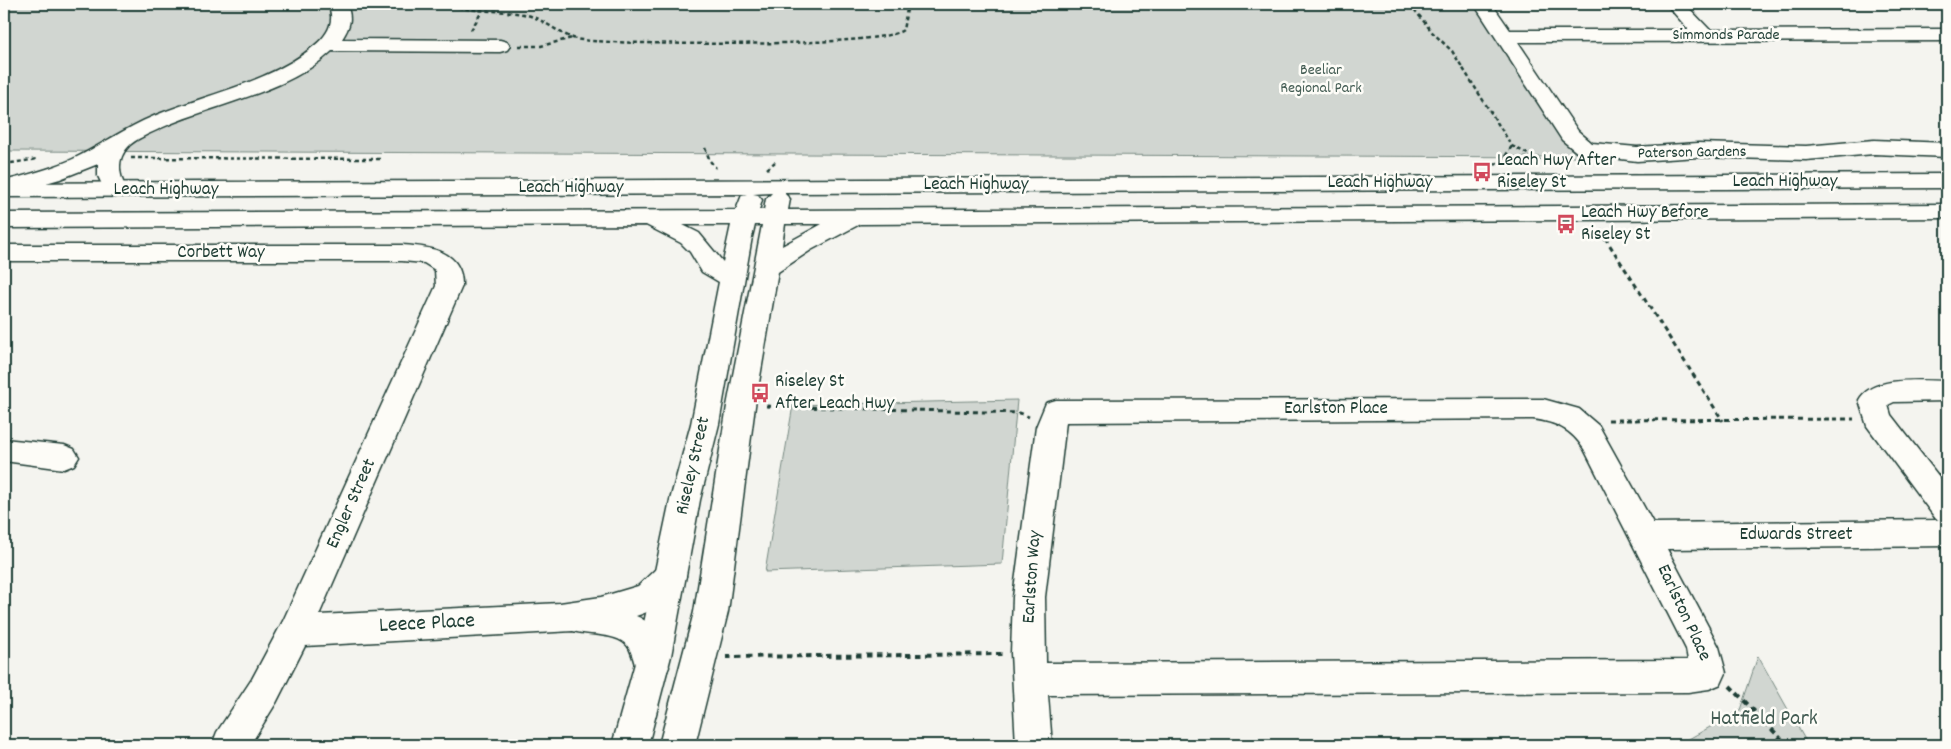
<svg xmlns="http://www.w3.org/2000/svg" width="1951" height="749" viewBox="0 0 1951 749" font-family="Dekko,sans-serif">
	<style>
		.green { fill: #d1d6d1; stroke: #788a82 }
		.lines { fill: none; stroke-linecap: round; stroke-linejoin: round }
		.minor-casing { stroke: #1f3d34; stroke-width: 3 }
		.highway-casing { stroke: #1f3d34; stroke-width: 3 }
		.path-far2 { stroke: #1f3d34; stroke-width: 2.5; stroke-dasharray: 4 3; stroke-linecap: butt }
		.path-far1 { stroke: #1f3d34; stroke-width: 3; stroke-dasharray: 5 4; stroke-linecap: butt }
		.path { stroke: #1f3d34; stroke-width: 4; stroke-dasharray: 5.5 4.5; stroke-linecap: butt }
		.minor { fill: #fdfcf7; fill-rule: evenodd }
		.highway { fill: #fdfcf7; fill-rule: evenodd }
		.labels { text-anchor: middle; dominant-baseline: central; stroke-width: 5; stroke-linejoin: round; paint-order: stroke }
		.far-street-label { font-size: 16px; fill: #1f3d34; stroke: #fdfcf7 }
		.far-park-label { font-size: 16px; fill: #435c53; stroke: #fdfcf7 }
		.poi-label { font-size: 19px; fill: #1f3d34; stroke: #fdfcf7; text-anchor: start }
		.street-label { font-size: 19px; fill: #1f3d34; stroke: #fdfcf7 }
		.near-street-label { font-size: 22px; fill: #1f3d34; stroke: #fdfcf7 }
		.near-park-label { font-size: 22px; fill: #435c53; stroke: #fdfcf7 }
	</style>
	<rect width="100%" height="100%" fill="#f4f4ef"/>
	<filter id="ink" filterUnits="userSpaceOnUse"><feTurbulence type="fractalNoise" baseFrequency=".02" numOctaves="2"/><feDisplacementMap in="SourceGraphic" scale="10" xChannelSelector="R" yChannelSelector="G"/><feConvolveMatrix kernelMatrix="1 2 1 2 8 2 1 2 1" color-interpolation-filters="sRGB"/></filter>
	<g filter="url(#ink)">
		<path class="green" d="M4,4H1475L1578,157L4,151Z
			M1017,400L1002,564L765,572L793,405Z
			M1758,656L1808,745H1690L1687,740L1740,710Z"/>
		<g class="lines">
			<defs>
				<path id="minor" d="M328,4H346C353,17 350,27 342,39L500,40L507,42L510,46L507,50L500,52L332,51C289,92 215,104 161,128C151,133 135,139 128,147C116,160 119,176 127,190L123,195L115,197L107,195L98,176V164L60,179L4,195V181C27,175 51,169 73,159C100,146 125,128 154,116C204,95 272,82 314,46C328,35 336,21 328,4Z
					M1474,4H1492L1510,30H1689L1666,4H1685L1710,30L1947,29V41L1518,42L1578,131L1592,143L1637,147L1698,143L1806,146L1874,140L1947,143V157L1874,154L1806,160L1698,157L1637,161L1579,154L1562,140Z
					M4,245H402C430,247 463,250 462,286L319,615L560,603L601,597L638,586L659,566L670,562L681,566L686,576C675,599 660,608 636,616C659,625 662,646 669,667L664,678L652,683L640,678C635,669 634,657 629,648C620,632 588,636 573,631L305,646L276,703L250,745H212L217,732L252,679L283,621L436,286L435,270L424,263L402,261H4Z
					M1947,381V401L1894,402L1888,405L1891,415L1947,487V546L1667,549L1719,647L1726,673L1721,684L1709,689L1688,692L1048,695L1052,745H1016L1011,653L1013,597L1036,427L1046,403L1056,400L1543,399L1579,409L1599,426L1653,523L1939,520L1936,519L1867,426L1859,400C1873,375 1922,381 1947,381ZM1533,419C1556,422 1571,429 1584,449L1686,649L1688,660L1046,663L1045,597L1066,422Z
					M4,439L64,445L74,449L79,457L74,465L64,469L4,461Z"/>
				<path id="highway" d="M1947,174V188L784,193L790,199L788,210L1947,204V218L860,224L811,250L778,272L755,406L728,612L695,745H659L694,612L727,406L762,225H755L752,237L719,424L700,500L671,656L648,745H612L637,656L670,500L691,424L719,282L702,272L690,252L681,243L646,225L4,228V213L736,210L742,195L747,194L4,197V183ZM772,193L766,199L764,210H759L762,200L758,195L753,194ZM785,224H822L782,246ZM683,225H731L723,262L699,233Z"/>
			</defs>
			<use href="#minor" class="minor-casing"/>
			<use href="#highway" class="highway-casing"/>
			<path class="path-far2" d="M445,4C472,13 500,9 527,15C547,20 562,38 582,40C622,45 882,48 903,30L908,4
				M1410,4L1433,33L1452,51L1512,146L1548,164
				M471,30L481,13
				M519,46H541L572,38
				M705,148L710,161L716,168
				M131,158L381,159
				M4,164L38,159
				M1495,165L1504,158L1512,146
				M767,169L775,162"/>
			<path class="path-far1" d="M1600,230L1723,421
				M766,406L1020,413L1029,417
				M1608,420L1854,419"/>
			<path class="path" d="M726,657L1002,654
				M1730,686L1787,745"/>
			<use href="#minor" class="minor"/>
			<use href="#highway" class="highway"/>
		</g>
	</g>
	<defs>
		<symbol id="bus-bare" viewBox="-9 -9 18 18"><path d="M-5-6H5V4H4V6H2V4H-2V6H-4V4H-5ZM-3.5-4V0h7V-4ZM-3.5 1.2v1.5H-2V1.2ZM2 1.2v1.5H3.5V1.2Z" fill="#d1495b" stroke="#fdfcf7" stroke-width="2.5" paint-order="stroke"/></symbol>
	</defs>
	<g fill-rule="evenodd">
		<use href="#bus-bare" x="1468" y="158" width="28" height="28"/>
		<use href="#bus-bare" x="1552" y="210" width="28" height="28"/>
		<use href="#bus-bare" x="746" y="379" width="28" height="28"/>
	</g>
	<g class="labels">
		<g class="far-street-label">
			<text x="1726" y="35">Simmonds Parade</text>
			<text transform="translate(1692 153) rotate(-1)">Paterson Gardens</text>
		</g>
		<g class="far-park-label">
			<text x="1321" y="70">Beeliar<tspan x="1321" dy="18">Regional Park</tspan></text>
		</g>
		<g class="poi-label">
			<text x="1497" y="161">Leach Hwy After<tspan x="1497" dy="22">Riseley St</tspan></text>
			<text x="1581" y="213">Leach Hwy Before<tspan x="1581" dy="22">Riseley St</tspan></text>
			<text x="775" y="382">Riseley St<tspan x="775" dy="22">After Leach Hwy</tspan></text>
		</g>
		<g class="street-label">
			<text x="1785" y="182">Leach Highway</text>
			<text x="1380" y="183">Leach Highway</text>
			<text x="976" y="185">Leach Highway</text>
			<text x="571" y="188">Leach Highway</text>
			<text x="166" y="190">Leach Highway</text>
			<text x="221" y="253">Corbett Way</text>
			<text x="1336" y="409">Earlston Place</text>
			<text transform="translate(694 466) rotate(-77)">Riseley Street</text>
			<text transform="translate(352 504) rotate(-66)">Engler Street</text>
			<text x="1796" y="535">Edwards Street</text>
			<text transform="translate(1033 577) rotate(-86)">Earlston Way</text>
			<text transform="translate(1683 613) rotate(65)">Earlston Place</text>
		</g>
		<g class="near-street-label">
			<text transform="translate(427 624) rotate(-3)">Leece Place</text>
		</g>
		<g class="near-park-label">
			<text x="1764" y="719">Hatfield Park</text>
		</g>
	</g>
	<rect width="1951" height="749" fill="none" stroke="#fdfcf7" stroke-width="20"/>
	<rect x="10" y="10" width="1931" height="729" fill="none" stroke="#1f3d34" stroke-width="2" filter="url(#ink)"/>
</svg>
